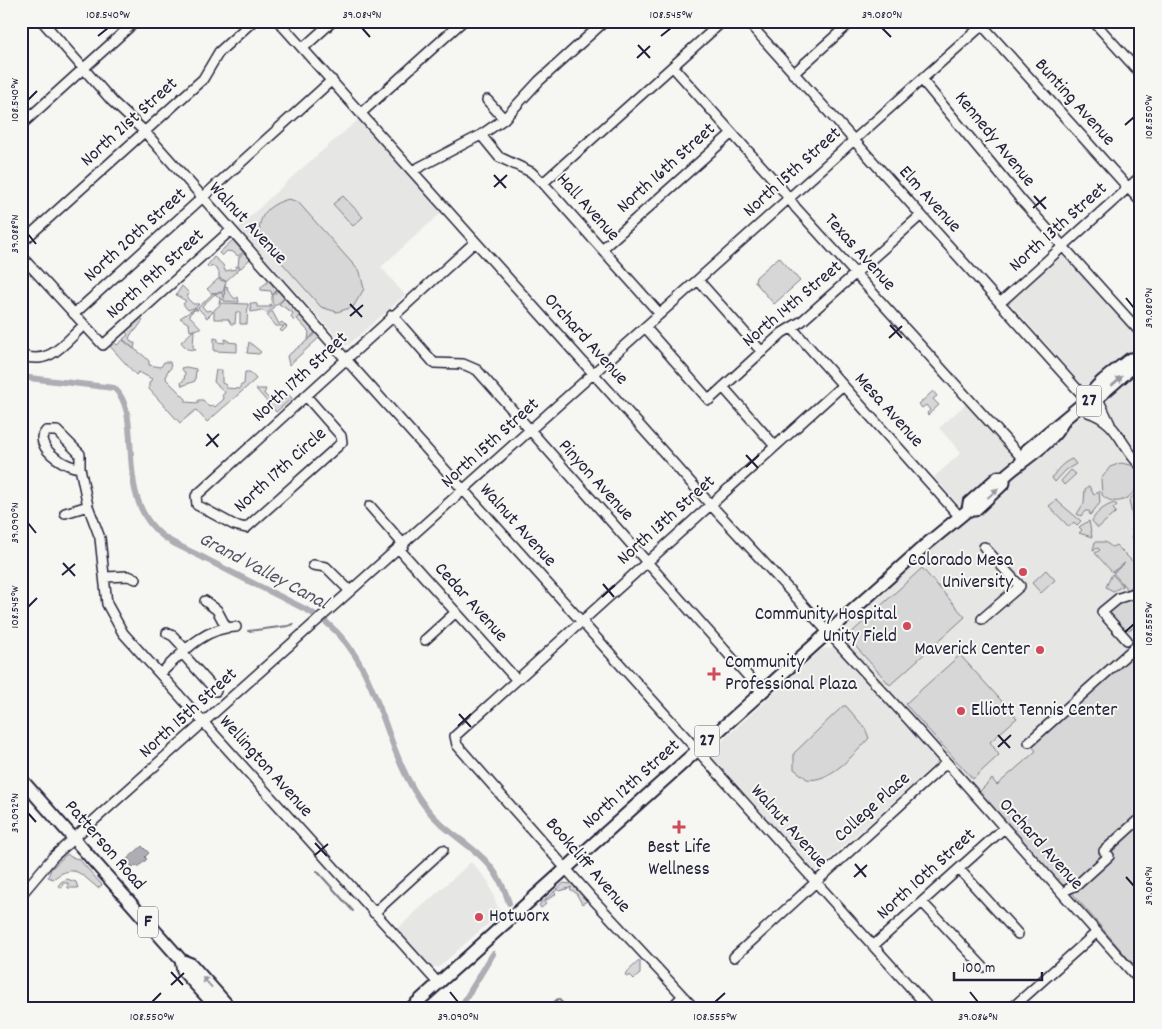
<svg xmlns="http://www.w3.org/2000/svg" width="1162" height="1029" viewBox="0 0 1162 1029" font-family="Dekko,sans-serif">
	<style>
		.built { fill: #e6e6e4 }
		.green { fill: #d7d7d7; stroke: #7c7c89 }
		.water { fill: #adadb3; stroke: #757583 }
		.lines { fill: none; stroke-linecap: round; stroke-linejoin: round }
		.stream { stroke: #757583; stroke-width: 2 }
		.canal { stroke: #adadb3; stroke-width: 6 }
		.minor-casing { stroke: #22223b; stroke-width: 12 }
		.major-casing { stroke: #22223b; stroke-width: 15 }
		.minor { stroke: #f6f6f2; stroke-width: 9 }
		.major { stroke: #f6f6f2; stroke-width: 11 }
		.oneway { fill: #9797a0 }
		.ticks { fill: none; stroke: #22223b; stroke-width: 2 }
		.poi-dot { fill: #d1495b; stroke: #f6f6f2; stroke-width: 2 }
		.labels { text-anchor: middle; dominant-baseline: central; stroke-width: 4; stroke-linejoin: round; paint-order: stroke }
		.shield { fill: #f6f6f2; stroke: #626272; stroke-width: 1 }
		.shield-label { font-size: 18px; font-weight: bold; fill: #22223b }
		.street-label { font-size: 19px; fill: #22223b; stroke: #f6f6f2 }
		.poi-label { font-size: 19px; fill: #22223b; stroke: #f6f6f2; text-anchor: end }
		.water-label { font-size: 20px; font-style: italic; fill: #535365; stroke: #f6f6f2 }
		.neatline { fill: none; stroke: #22223b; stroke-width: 2 }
		.ticks-label { font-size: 12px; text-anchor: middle; fill: #22223b }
	</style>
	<rect width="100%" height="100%" fill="#f6f6f2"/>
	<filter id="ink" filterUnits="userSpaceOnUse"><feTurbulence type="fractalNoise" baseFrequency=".02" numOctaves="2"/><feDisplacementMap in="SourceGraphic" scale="10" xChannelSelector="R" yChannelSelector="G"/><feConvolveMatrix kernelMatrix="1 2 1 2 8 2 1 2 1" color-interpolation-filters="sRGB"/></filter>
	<g filter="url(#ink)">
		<path class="built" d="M359,119L442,212L381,267L405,295L348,345H344L238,228L292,177Z
			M1060,255H1064L1141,340V955L1132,963L1066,886L1058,883L946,754L816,871L813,870L709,753L822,649L831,648L841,638L843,629L969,516L934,477L961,453L939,428L966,404L1023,467L1096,401L1010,303L1016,294Z
			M471,862L488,881L498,908L503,914L484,927L439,967H431L397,929Z"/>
		<path class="green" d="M343,196L363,217L353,226L333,204Z
			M289,199L298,202L360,272L364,289L353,307L337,312L321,307L261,239C255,218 268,204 289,199Z
			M233,240L243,252L238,256L233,252L227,251L222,256L219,253Z
			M244,253L250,259L241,268L238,266L239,257Z
			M214,257L223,265L225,271L236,269V266L240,268L226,281L219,278V272L212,265L209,268L207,266Z
			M779,257L800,281L774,304L755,282L756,277Z
			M218,279L226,282L223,292L211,293L207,289Z
			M269,281L277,290L272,295L271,291L261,290V287Z
			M182,286L189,293L187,298L193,304H199L197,307L188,310L183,304L186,301L176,295Z
			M225,286L228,287L227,290L235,299L238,297L239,302L224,301Z
			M278,291L284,298L275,306L272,303V296Z
			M213,293H223L222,301L219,304L220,298L215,294L202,306L206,311L211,310L213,312L207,318L198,308Z
			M285,298L300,315L294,321L291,317L293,313L279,304Z
			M222,303L248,304L247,324H240V312H236L235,324H231L228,319H214V310Z
			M250,303L257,304V307H270V304L274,307L266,314L262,310L251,312Z
			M196,308L198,310H194L189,315L201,328L190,331L189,324L180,318Z
			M272,311L279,324L282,322L287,327L282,332L280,330L284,326H276L267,315Z
			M300,316L315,332L309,339L316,333L320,337L289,365L287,356L308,340L309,332L297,319Z
			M140,318L143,320L136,330L133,331L129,338L132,343H135L134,349L123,339L128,335L125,331Z
			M194,330L193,347L196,350L187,349L181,342Z
			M214,338L218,339V342L225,343V339L228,340V342L237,343V352L214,351Z
			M112,340L117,345L123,340C132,349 140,351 149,361V365L161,367L164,362H170L171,368L167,372L166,379L186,399V402L198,403V400H203L209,407L213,405L215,407L224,399L222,396L225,392L214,382L216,370H222V383L226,385V388L240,389V386L244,384L245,372H250L256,379L207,422L196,410L180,423L149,389V383L152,379L139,372L136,375L108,344Z
			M249,342L261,352L259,354L247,353Z
			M186,367L196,369L195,381L182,386L181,382L184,380L185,373L181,368Z
			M256,389H266L264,394L273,402L275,400L280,403L289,395L292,398L276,412Z
			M933,391L937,396L933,399L939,405L928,415L927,413L930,410L926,405L922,408L919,404Z
			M1072,459L1076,464L1066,470L1055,482L1052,478C1056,470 1064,462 1072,459Z
			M1121,463L1135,466C1150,486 1120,514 1102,495L1101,479L1110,467Z
			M1071,470L1076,474L1064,485L1061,481Z
			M1089,486L1094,495L1099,491L1100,503L1090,515L1089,511H1085L1081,516L1077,514L1084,503L1085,489Z
			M1141,489L1137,496L1141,500V524H1136L1133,520L1129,500Z
			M1056,500L1081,521L1077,525L1074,522L1069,527L1049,506Z
			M1114,503L1117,505L1113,509L1116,512L1098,528L1092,521C1096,512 1105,506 1114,503Z
			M1089,521L1092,537L1079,533L1082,530L1079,527Z
			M1137,525H1141V547L1131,537L1134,533L1131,530Z
			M1095,542H1105L1112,547L1116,545L1141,570V581L1139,580L1128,590L1113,573L1125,563L1112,572L1095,553L1100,550L1098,548L1093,550Z
			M922,568L965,617L890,685L849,639V635Z
			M1046,570L1055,580L1041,593L1032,583Z
			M1112,574L1123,586L1113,591L1106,587Z
			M1141,595V616L1133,628L1128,630L1113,621L1109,611L1120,602Z
			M1133,654L1141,660V955L1132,963L1066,886L1058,883L978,793L992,779L997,785L1036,751L1032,746Z
			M960,655L1017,718L990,742L999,755L973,779L905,704Z
			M843,706H846L865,728L869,738C856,753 828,784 807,779L794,769V753Z
			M67,854L71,857L79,859L102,885L98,888C81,875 75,862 53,879L48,877L51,869Z
			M67,879L76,882L78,888H68V883H63L62,888L58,886L61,882Z
			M564,883L572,884L587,901L582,904L576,893L570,889L572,887L560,891L558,889L554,892L556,894L544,902L546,904L541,908L539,905Z
			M640,960V974L634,979L630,975L627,977L625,974Z"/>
		<path class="water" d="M142,846L149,853L145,857L147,859L138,867L136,865L133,868L126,860Z"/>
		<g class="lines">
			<path class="stream" d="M248,631L288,626L294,624
				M317,871L353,911
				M203,1005L207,1008
				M546,1008L558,999L568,1008"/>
			<path class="canal" d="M21,377L114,388C144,414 115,488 155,529C167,542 184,548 200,556C227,570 254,584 281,597C296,605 314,612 327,623C382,668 383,752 424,805C454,846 492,846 509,903
				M460,1008L493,954"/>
			<defs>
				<path id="minor" d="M42,21L112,101L144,131L351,365L929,1008
					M278,21L710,504L908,719L1141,982
					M747,21L1087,400
					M1093,21L1141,74
					M982,25L1141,202
					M303,48L333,21
					M673,67L781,188L796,208L1023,459
					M793,74L852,21
					M922,80L1023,202L1141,333
					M487,100L504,119
					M361,113L463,21
					M21,125L136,21
					M481,135L499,157L531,172L543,183L660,314
					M412,171L481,135L504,119L539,81L605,21
					M543,183L723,21
					M21,243L203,79L219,52L253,21
					M602,249L732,133
					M21,256L103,345L231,230
					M698,280L762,352
					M1000,303L1141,176
					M74,314L332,80
					M392,315L434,363L463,364L477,370L762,692
					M645,327L709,400L782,333L802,321L920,216
					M792,328L960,517
					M21,355C50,367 65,342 84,325
					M723,387L775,446
					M306,396L341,436L342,442L337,447L246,528L234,525L197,505L196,496L475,242
					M1099,401L1110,424
					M1088,412C1119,422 1120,446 1141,466
					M80,468C67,467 42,453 42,437L46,431H57L80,454V468L88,506L100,538L107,604L123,633L438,983
					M370,506L404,545
					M65,513L88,506
					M399,549L516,679
					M313,565L326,567L350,591
					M105,577L128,576L136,579
					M205,601L217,610L226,627
					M982,619L1020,586L984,547
					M167,633L173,636L186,650
					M425,640L456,612
					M1127,640L1102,612L1119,598L1141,591
					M182,653L216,691
					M160,674C182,653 204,627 236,627
					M1029,742L1134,648
					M959,869L1018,934
					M1068,889L1077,885L1109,856L1104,851L1137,821L1139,824L1141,822
					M21,895L53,857L987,21
					M922,902L983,967
					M374,913L443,850
					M873,946L1003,829
					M734,957L945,764
					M671,1008L682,997
					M694,1008L590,896L457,745L455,736L843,385
					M1012,1008L1097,932"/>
				<path id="major" d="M1135,359L1136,364L1094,401L1087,400C1095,384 1115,371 1130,359H1135L1141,353
					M1023,459L1027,450L1087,400
					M1004,477H998L969,503L968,510H975L1004,483V477C1024,458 1050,446 1063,422
					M21,779L181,960L191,964L230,1008
					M181,960L183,971L217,1008
					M411,1008L923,547L968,510"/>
			</defs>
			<use href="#minor" class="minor-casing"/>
			<use href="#major" class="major-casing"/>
			<use href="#minor" class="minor"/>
			<use href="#major" class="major"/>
		</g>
		<defs><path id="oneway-solid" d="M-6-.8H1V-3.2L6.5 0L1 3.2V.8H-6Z" transform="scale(1.25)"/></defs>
		<g class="oneway">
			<use href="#oneway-solid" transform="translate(1117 381) rotate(-42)"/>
			<use href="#oneway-solid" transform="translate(993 493) rotate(-42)"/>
			<use href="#oneway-solid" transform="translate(207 982) rotate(-132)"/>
		</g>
	</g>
	<path class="ticks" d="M362,28L370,37M882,28L891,37M98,36L108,28M661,36L671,28M638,45L650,58M637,58L650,46M28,100L37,91M1125,125L1134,117M494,175L506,188M494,187L507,175M1034,196L1046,209M1033,208L1046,197M28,234L36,244M1126,298L1134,308M350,304L362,317M350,316L363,305M890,325L902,338M889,338L902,326M207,434L218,447M206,446L219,434M746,455L758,468M746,467L759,455M28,523L36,533M63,563L75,576M62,575L75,564M603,584L614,597M602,597L615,585M28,607L37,598M1125,632L1134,624M459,714L471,727M458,726L471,714M998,735L1010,748M998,747L1011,735M28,813L36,822M315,843L327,856M315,855L328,844M855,864L866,877M854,877L867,865M1126,877L1134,886M171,972L183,985M171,985L184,973M450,992L458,1002M970,992L978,1002M152,1002L161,993M715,1002L725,993"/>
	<g class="poi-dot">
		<circle cx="1023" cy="572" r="5"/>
		<circle cx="907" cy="626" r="5"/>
		<circle cx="1040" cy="650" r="5"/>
		<path d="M711.5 666.5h5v5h5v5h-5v5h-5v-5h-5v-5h5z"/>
		<circle cx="961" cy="711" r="5"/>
		<path d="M676.5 819.5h5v5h5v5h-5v5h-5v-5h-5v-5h5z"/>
		<circle cx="479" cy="917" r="5"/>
	</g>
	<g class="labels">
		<g class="shield">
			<rect x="1076.5" y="385.5" width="25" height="31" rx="4"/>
			<rect x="694.5" y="725.5" width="25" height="31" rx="4"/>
			<rect x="138" y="906.5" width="20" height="31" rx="4"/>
		</g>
		<g class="shield-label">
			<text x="1089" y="401">27</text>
			<text x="707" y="741">27</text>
			<text x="148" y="922">F</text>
		</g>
		<g class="street-label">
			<text transform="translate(1074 103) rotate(48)">Bunting Avenue</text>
			<text transform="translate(130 123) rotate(-42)">North 21st Street</text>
			<text transform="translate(994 140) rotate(51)">Kennedy Avenue</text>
			<text transform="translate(667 169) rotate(-42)">North 16th Street</text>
			<text transform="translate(793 173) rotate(-42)">North 15th Street</text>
			<text transform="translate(929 200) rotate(48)">Elm Avenue</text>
			<text transform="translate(587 208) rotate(48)">Hall Avenue</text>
			<text transform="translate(247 224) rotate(47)">Walnut Avenue</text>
			<text transform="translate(1059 228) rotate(-42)">North 13th Street</text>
			<text transform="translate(136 236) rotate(-42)">North 20th Street</text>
			<text transform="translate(859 253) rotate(48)">Texas Avenue</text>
			<text transform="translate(156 275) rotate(-42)">North 19th Street</text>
			<text transform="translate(793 305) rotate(-40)">North 14th Street</text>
			<text transform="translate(585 340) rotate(48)">Orchard Avenue</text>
			<text transform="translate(301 378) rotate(-43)">North 17th Street</text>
			<text transform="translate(888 411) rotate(48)">Mesa Avenue</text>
			<text transform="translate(491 444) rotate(-42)">North 15th Street</text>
			<text transform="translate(281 471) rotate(-42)">North 17th Circle</text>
			<text transform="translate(595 481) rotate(48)">Pinyon Avenue</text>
			<text transform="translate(667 521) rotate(-42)">North 13th Street</text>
			<text transform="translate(517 526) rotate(48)">Walnut Avenue</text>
			<text transform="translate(470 603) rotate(48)">Cedar Avenue</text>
			<text transform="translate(189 714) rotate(-42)">North 15th Street</text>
			<text transform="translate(265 767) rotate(48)">Wellington Avenue</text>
			<text transform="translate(632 785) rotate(-42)">North 12th Street</text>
			<text transform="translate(873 808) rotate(-42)">College Place</text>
			<text transform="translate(788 827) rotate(48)">Walnut Avenue</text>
			<text transform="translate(1040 845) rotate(48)">Orchard Avenue</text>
			<text transform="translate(104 846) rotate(49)">Patterson Road</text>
			<text transform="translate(587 866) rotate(49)">Bookcliff Avenue</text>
			<text transform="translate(927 875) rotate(-42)">North 10th Street</text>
		</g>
		<g class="poi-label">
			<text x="1013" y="561">Colorado Mesa<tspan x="1013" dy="22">University</tspan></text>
			<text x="897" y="615">Community Hospital<tspan x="897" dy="22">Unity Field</tspan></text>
			<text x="1030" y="650">Maverick Center</text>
			<text x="725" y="663" text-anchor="start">Community<tspan x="725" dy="22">Professional Plaza</tspan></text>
			<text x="971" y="711" text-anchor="start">Elliott Tennis Center</text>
			<text x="679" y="848" text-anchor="middle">Best Life<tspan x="679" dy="22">Wellness</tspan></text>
			<text x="489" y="917" text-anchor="start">Hotworx</text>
		</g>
		<g class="water-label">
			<text transform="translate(263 572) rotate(28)">Grand Valley Canal</text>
		</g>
	</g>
	<rect width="1162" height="1029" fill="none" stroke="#f6f6f2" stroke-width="55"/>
	<path d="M954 972v8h88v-8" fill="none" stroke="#22223b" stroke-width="2.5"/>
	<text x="962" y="972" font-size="15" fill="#22223b" stroke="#f6f6f2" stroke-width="4" paint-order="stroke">100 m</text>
	<rect x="28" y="28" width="1106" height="974" class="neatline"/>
	<g class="ticks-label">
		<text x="108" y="18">108.540°W</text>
		<text x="362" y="18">39.084°N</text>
		<text x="671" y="18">108.545°W</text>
		<text x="882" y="18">39.080°N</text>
		<text transform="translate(14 100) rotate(-90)" y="4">108.540°W</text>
		<text transform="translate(1148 117) rotate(-90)" y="4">108.550°W</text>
		<text transform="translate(14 234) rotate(-90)" y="4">39.088°N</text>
		<text transform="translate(1148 308) rotate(-90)" y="4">39.080°N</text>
		<text transform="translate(14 523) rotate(-90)" y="4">39.090°N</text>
		<text transform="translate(14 607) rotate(-90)" y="4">108.545°W</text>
		<text transform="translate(1148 624) rotate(-90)" y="4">108.555°W</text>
		<text transform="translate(14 813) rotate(-90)" y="4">39.092°N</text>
		<text transform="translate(1148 886) rotate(-90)" y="4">39.084°N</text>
		<text x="152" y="1020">108.550°W</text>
		<text x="458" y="1020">39.090°N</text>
		<text x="715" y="1020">108.555°W</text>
		<text x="978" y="1020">39.086°N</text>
	</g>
</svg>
